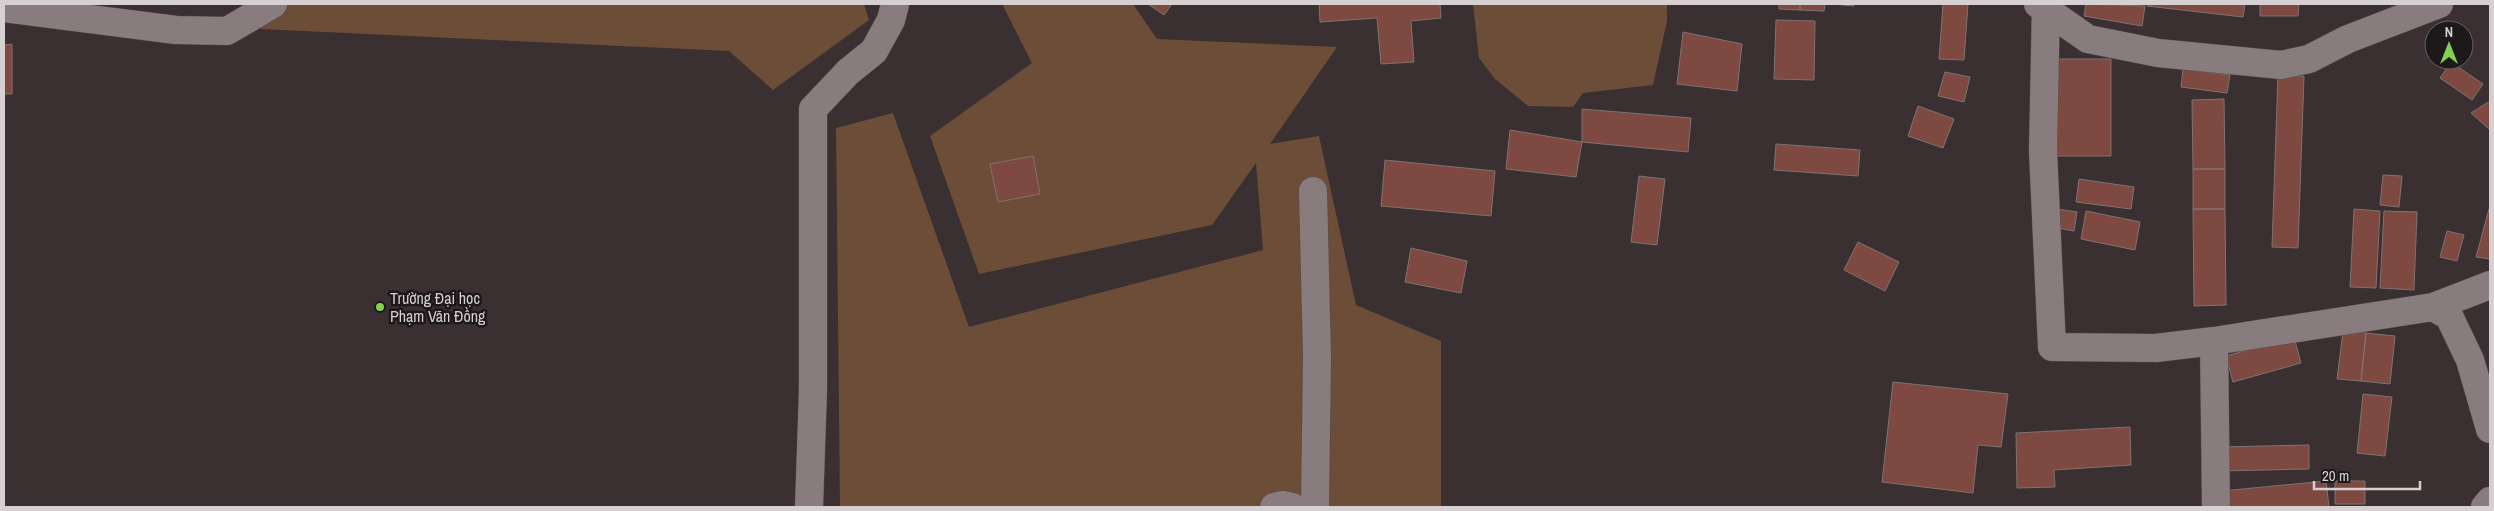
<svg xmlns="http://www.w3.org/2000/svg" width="2494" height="511" viewBox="0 0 2494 511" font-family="'Archivo Narrow',sans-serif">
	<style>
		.green { fill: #6b4d38 }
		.building { fill: #7d4941; stroke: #807371 }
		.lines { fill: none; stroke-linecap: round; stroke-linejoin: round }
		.minor-casing { stroke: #544b4d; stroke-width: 29 }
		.tertiary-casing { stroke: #544b4d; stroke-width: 29 }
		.minor { stroke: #897c7f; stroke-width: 28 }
		.tertiary { stroke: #897c7f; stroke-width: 28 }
		.poi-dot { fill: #81d051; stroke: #1d1819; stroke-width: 2 }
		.labels { text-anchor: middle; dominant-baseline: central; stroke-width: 5; stroke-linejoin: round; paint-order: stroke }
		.poi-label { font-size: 16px; fill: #d7d0d2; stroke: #1d1819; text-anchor: start }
	</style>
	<rect width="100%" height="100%" fill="#3a2f31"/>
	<path class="green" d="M281,4H864L869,20L773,90L729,51L260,29Z
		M1002,4H1133L1157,39L1337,47L1270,144L1319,136L1356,305L1441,341V507H840L836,128L893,113L969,327L1263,250L1256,163L1212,225L979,274L930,136L1032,63Z
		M1473,4H1667V21L1653,85L1583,93L1573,107L1528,106L1495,79L1479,58Z"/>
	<path class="building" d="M1148,4H1172L1164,15Z
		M1319,4H1440L1441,18L1411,21L1414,62L1381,64L1377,18L1320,22Z
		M1779,4H1800V10L1779,9Z
		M1800,4H1825L1824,11L1800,10Z
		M1833,4H1854V6Z
		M1943,4H1968L1964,60L1939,59Z
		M2086,4L2145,6L2142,26L2084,16Z
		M2147,4H2245L2243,17L2147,6Z
		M2260,4H2299L2298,16H2260Z
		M1776,20L1815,21L1814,80L1774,79Z
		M1683,32L1742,44L1737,91L1677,84Z
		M12,44V94H4V45Z
		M2057,59H2111V156H2057Z
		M2451,62L2483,84L2472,100L2440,78Z
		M2183,69L2230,75L2227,93L2181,87Z
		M1945,72L1970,77L1964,102L1938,96Z
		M2278,75L2304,76L2298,248L2272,247Z
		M2224,99L2225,169H2193L2192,100Z
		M2490,101V130L2471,113Z
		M1918,106L1954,119L1943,148L1908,136Z
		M1582,109L1691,118L1688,152L1582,142Z
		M1510,130L1582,142L1576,177L1506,169Z
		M1776,144L1860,150L1858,176L1774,170Z
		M1033,156L1040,194L998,202L990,164Z
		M1385,160L1495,171L1491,216L1381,206Z
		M2193,169H2225V209H2193Z
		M2383,175L2402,176L2399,207L2380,205Z
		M1639,176L1665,179L1657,245L1631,242Z
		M2079,179L2134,187L2131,209L2076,202Z
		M2050,208L2077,212L2074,231L2047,226Z
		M2193,209H2225L2226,305L2194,306Z
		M2354,209L2380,211L2376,288L2350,287Z
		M2489,209H2490V259L2476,257Z
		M2086,211L2140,222L2135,250L2081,239Z
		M2384,211L2417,212L2414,290L2380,288Z
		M2447,231L2464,235L2457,261L2440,257Z
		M1858,242L1899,262L1885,291L1844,270Z
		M1411,248L1467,261L1461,293L1405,282Z
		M2343,331L2366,333L2361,381L2337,379Z
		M2366,333L2395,336L2390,384L2361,381Z
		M2294,337L2301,363L2233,382L2226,356Z
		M1893,382L2008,394L2001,447L1978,445L1973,493L1882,482Z
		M2363,394L2392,397L2385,456L2357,453Z
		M2130,427L2131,465L2054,470L2055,487L2017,488L2016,433Z
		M2309,445V469L2219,471V447Z
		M2326,481L2329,507H2223L2222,491Z
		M2335,481H2365V504H2335Z"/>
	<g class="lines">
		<defs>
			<path id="minor" d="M2046,4L2043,151L2052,347L2156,348L2214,341L2433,307L2490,285
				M4,8L176,30L227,31L273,4
				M1313,191L1317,356L1315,507
				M2433,307L2449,316L2470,360L2490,429
				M2214,341L2216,507
				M809,507L813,390V109L848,72L874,51L891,20L895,4
				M1274,507L1283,505L1292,507
				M2485,507L2490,501"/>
			<path id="tertiary" d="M2038,4L2088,39L2158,53L2281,65L2309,59L2348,39L2439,4"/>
		</defs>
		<use href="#minor" class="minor-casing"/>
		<use href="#tertiary" class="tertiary-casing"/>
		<use href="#minor" class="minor"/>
		<use href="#tertiary" class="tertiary"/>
	</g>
	<circle class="poi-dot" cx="380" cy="307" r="5"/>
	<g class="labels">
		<g class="poi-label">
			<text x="390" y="298">Trường Đại học<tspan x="390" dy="18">Phạm Văn Đồng</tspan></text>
		</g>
	</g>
	<rect width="2494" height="511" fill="none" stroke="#d7d0d2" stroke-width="10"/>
	<g transform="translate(2449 45)"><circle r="24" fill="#1d1819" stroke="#676263"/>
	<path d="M0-4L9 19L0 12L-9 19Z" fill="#81d051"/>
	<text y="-8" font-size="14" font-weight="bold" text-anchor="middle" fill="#d7d0d2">N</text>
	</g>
	<path d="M2314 481v8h106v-8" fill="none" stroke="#d7d0d2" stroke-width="2.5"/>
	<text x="2322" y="481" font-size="15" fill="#d7d0d2" stroke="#1d1819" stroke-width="4" paint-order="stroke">20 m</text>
</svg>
